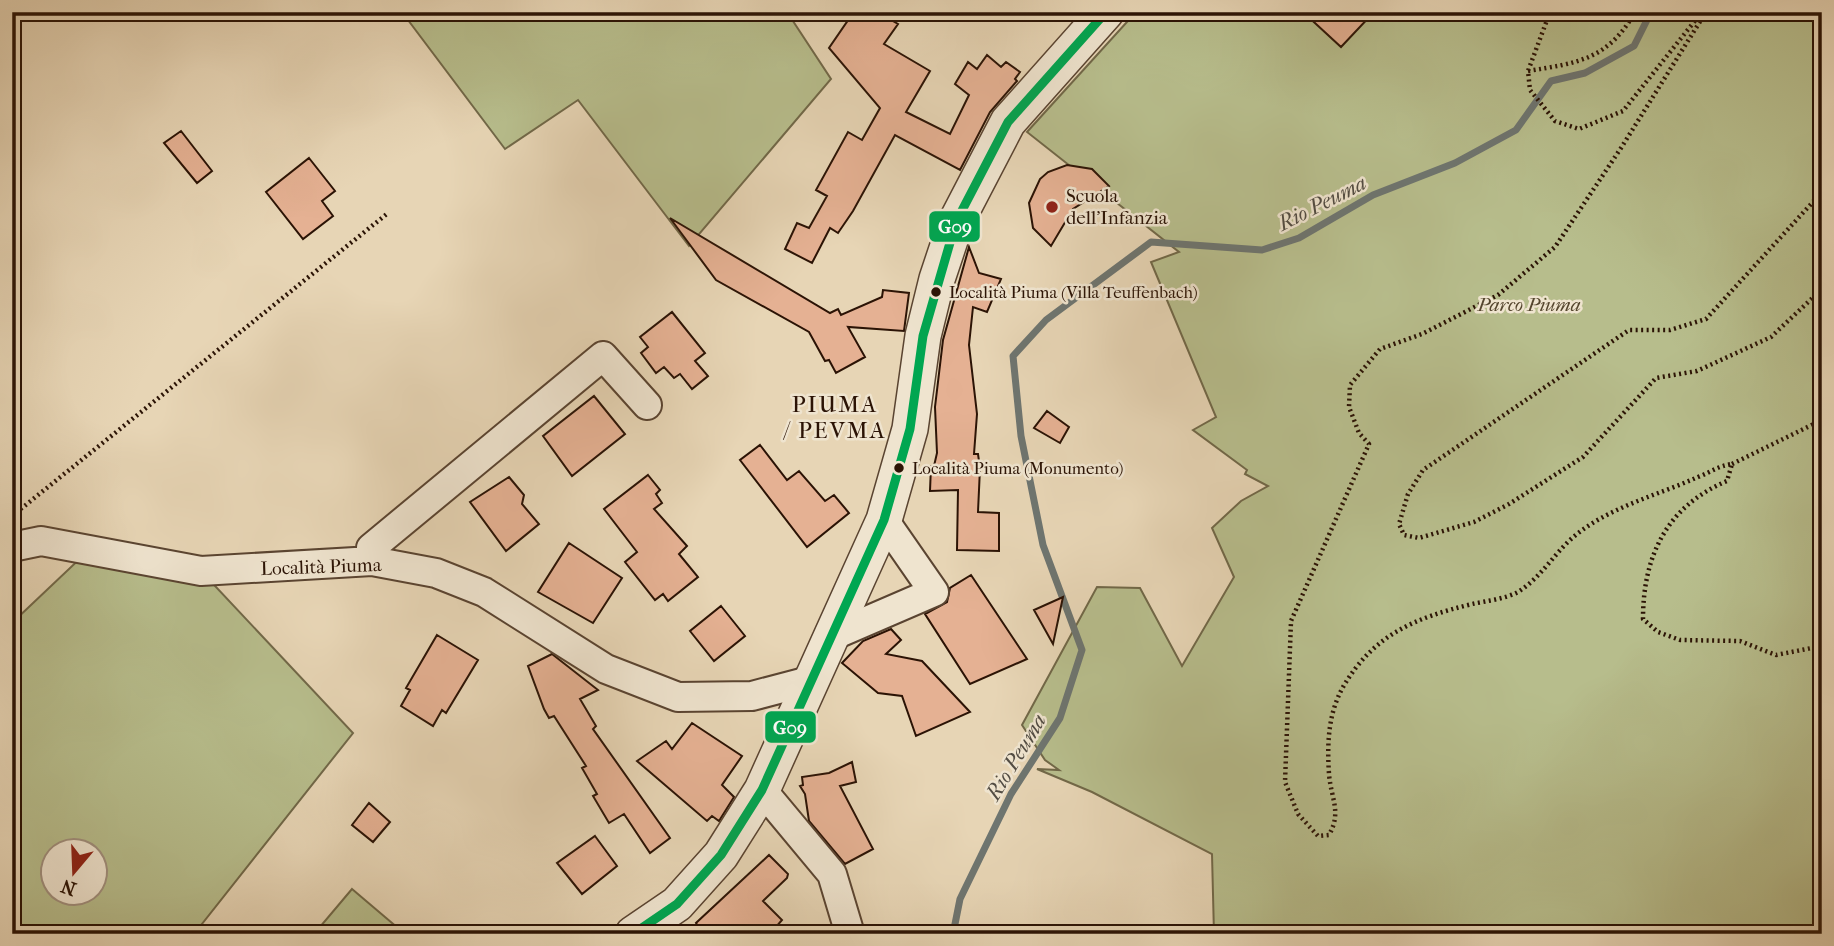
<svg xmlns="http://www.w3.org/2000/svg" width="1834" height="946" viewBox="0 0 1834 946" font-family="'IM FELL French Canon',serif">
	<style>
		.green { fill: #b7bd8c; stroke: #716848; stroke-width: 2; fill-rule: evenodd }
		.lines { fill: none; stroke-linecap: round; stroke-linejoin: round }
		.stream { stroke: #6e7570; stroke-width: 7 }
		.building { fill: #e5b193; stroke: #2b1305; stroke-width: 2 }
		.minor-casing { stroke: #5a4431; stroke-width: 32 }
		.tertiary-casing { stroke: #5a4431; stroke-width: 38 }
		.path { stroke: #2b1305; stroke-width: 4.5; stroke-dasharray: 2 3.5; stroke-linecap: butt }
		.minor { stroke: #efe4cf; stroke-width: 28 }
		.tertiary { stroke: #efe4cf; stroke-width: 35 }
		.bus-1-casing { stroke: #efe4cf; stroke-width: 14 }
		.bus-1 { stroke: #00a651; stroke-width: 9 }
		.poi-dot { fill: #8f2418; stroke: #efe4cf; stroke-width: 2.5 }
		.bus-dot { fill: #2b1305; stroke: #efe4cf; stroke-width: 2.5 }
		.labels { text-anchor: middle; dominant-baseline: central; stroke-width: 5; stroke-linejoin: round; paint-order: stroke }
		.bus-label { font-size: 17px; fill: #2b1305; stroke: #efe4cf; text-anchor: start }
		.poi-label { font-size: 19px; fill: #2b1305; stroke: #efe4cf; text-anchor: start }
		.park-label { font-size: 19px; font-style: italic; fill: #55462e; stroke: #efe4cf }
		.street-label { font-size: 19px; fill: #2b1305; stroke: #efe4cf }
		.water-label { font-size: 21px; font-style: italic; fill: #524c43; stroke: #efe4cf }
		.quarter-label { font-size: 23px; letter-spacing: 2px; fill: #2b1305; stroke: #efe4cf }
		.line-badge { stroke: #efe4cf; stroke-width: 2.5 }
		.badge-label { font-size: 19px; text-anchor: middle; font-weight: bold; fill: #fff }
	</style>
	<rect width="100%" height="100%" fill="#e7d5b5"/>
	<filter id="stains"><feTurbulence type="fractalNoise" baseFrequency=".00286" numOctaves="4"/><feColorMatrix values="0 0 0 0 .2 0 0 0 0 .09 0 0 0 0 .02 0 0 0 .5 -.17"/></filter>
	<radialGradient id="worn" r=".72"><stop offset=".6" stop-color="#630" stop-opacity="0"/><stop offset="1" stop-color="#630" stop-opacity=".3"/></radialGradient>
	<path class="green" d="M402,12H787L831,79L689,246L578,100L505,149Z
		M1136,12H1822V934H1214L1212,854L1092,792L1037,769L1059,770L1045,760L1022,725L1097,587L1140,588L1182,666L1234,577L1212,528L1241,501L1268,486L1245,474L1247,470L1193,430L1216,417L1151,262L1179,252L1027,132Z
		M89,550L201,571L353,733L194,934H12V623ZM52,852H94V894H52Z
		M352,889L405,934H314Z"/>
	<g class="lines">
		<path class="stream" d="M953,934L960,899L1011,794L1060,718L1082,650L1043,545L1021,436L1013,356L1046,320L1151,242L1262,250L1299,238L1373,195L1455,163L1516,130L1551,81L1585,73L1634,46L1651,12"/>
	</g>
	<path class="building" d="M863,12H901L893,21L898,24L884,44L930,71L906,112L950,134L969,95L955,84L968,62L977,69L987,55L1001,67L1006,62L1020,72L1015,79L1017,81L990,112L960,170L895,135L853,211L838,233L830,228L812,263L785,249L797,223L809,228L827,196L816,190L848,132L862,140L880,108L829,48L851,16L857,20Z
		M1303,12H1374L1341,47Z
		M181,131L212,171L197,183L164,143Z
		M309,158L335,191L322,201L333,216L303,239L266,192Z
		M1067,165L1092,169L1109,186L1073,209L1051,246L1033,228L1029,203L1040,179L1048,172Z
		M670,218L830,313L838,309L841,315L882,297L883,290L909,293L904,331L848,327L865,357L836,373L829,360L825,361L809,332L716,280Z
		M969,247L979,273L1001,279L987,312L973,307L969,345L977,414L974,454H978L980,468L978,512L999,513V551L957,550L958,490L930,491L931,466H934L937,453L935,407L943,340Z
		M672,312L705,353L695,361L708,376L692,389L680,374L674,378L664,367L656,373L641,353L648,347L640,337Z
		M594,396L625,434L572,476L543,436Z
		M1047,411L1069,427L1060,443L1034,428Z
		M760,445L787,480L799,471L825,501L834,495L849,513L807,547L740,460Z
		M648,475L660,490L656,494L662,503L654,509L687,546L679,554L698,577L668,601L663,594L655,600L625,562L637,552L604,509Z
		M509,477L524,495L522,504L539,524L506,551L470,502Z
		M569,543L622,578L593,623L538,592Z
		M971,575L1027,659L970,684L925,614L947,602L950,588Z
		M1063,597L1053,644L1034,610Z
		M721,606L745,636L714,661L690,631Z
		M891,629L901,640L886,654L922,661L970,712L916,736L902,696L878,693L842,663L863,641Z
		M437,635L478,660L446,713L442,710L433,726L401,706L410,690L406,688Z
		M552,654L598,690L580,699L596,726L593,729L670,838L650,853L624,814L609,823L593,796L597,794L582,768L586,766L554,716L549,718L544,709L528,666Z
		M692,723L742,756L722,785L734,797L719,821L712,816L707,821L637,761L666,741L672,749Z
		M852,762L856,782L840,786L873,849L845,864L809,821L805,794L800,786L803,785L802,777L829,773Z
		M369,803L390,822L373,842L352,825Z
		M595,836L617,866L582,894L557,863Z
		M769,855L788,874L787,878L763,901L782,920L770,934H703L696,923Z"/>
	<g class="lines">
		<defs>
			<path id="minor" d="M12,547L41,541L201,571L372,561L436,573L484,592L606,669L678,697L752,696L809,681
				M372,561L371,548L603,356L647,405
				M832,636L934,592L884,520
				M762,790L832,874L850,934"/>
			<path id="tertiary" d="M633,934L677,904L721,855L762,790L884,520L910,429L923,336L937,279L956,222L1008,122L1106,12"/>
		</defs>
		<use href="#minor" class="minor-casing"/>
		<use href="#tertiary" class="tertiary-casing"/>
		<path class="path" d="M1550,12L1528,71L1530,90L1555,121L1579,129L1623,111L1702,12
			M1706,12L1621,148L1555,247L1498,295L1422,334L1380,349L1350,385L1349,407L1359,433L1369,444L1291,621L1285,782L1298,814L1318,836L1329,835C1342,812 1331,799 1329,774C1327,744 1328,714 1343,687C1374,634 1415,618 1472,604C1486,601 1505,599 1518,592C1540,578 1552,557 1570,540C1605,508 1656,496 1698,477C1711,472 1718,466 1732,464L1727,481C1667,506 1643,556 1643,619L1658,632L1680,640L1740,641L1776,655L1822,646
			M1528,71C1577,63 1608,60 1635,12
			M1822,192L1706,319L1670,330H1629L1423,470L1408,494L1399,524L1404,535L1419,538L1474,522L1509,504L1583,457L1656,378L1697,371L1771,337L1822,289
			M1732,464L1822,420
			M12,516L388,213"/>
		<use href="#minor" class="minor"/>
		<use href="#tertiary" class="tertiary"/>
		<defs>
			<path id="bus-1" d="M633,934L677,904L721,855L762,790L884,520L910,429L923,336L956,222L1008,122L1106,12"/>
		</defs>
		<use href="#bus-1" class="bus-1-casing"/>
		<use href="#bus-1" class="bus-1"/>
	</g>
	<circle class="poi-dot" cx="1052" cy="207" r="7"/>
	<g class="bus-dot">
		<circle cx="936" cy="292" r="6"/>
		<circle cx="899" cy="468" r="6"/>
	</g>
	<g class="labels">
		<g class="bus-label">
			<text x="949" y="292">Località Piuma (Villa Teuffenbach)</text>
			<text x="912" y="468">Località Piuma (Monumento)</text>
		</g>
		<g class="poi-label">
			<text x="1066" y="196">Scuola<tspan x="1066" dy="22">dell'Infanzia</tspan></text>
		</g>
		<g class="park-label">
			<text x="1529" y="305">Parco Piuma</text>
		</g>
		<g class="street-label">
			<text transform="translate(321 567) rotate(-2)">Località Piuma</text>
		</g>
		<g class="water-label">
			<text transform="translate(1322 203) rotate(-27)">Rio Peuma</text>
			<text transform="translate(1016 757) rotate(-59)">Rio Peuma</text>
		</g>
		<g class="quarter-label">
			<text x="835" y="404">PIUMA<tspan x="835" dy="26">/ PEVMA</tspan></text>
		</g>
	</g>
	<g class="line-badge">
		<rect x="928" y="210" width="53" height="33" rx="7" fill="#00a651"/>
		<rect x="764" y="710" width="53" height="34" rx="7" fill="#00a651"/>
	</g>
	<g class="badge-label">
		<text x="955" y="233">G09</text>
		<text x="790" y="734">G09</text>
	</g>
	<rect width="1834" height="946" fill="none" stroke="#e7d5b5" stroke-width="42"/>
	<rect x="14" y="14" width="1806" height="918" fill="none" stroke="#2b1305" stroke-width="3.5"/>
	<rect x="21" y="21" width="1792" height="904" fill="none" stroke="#2b1305" stroke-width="2"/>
	<g transform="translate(74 872) rotate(199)"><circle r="33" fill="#efe4cf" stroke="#a1907e" stroke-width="2"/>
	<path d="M0-5L12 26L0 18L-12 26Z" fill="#8f2418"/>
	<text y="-10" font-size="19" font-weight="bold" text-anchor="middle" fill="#2b1305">N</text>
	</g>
	<rect width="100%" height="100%" filter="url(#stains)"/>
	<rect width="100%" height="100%" fill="url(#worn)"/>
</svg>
